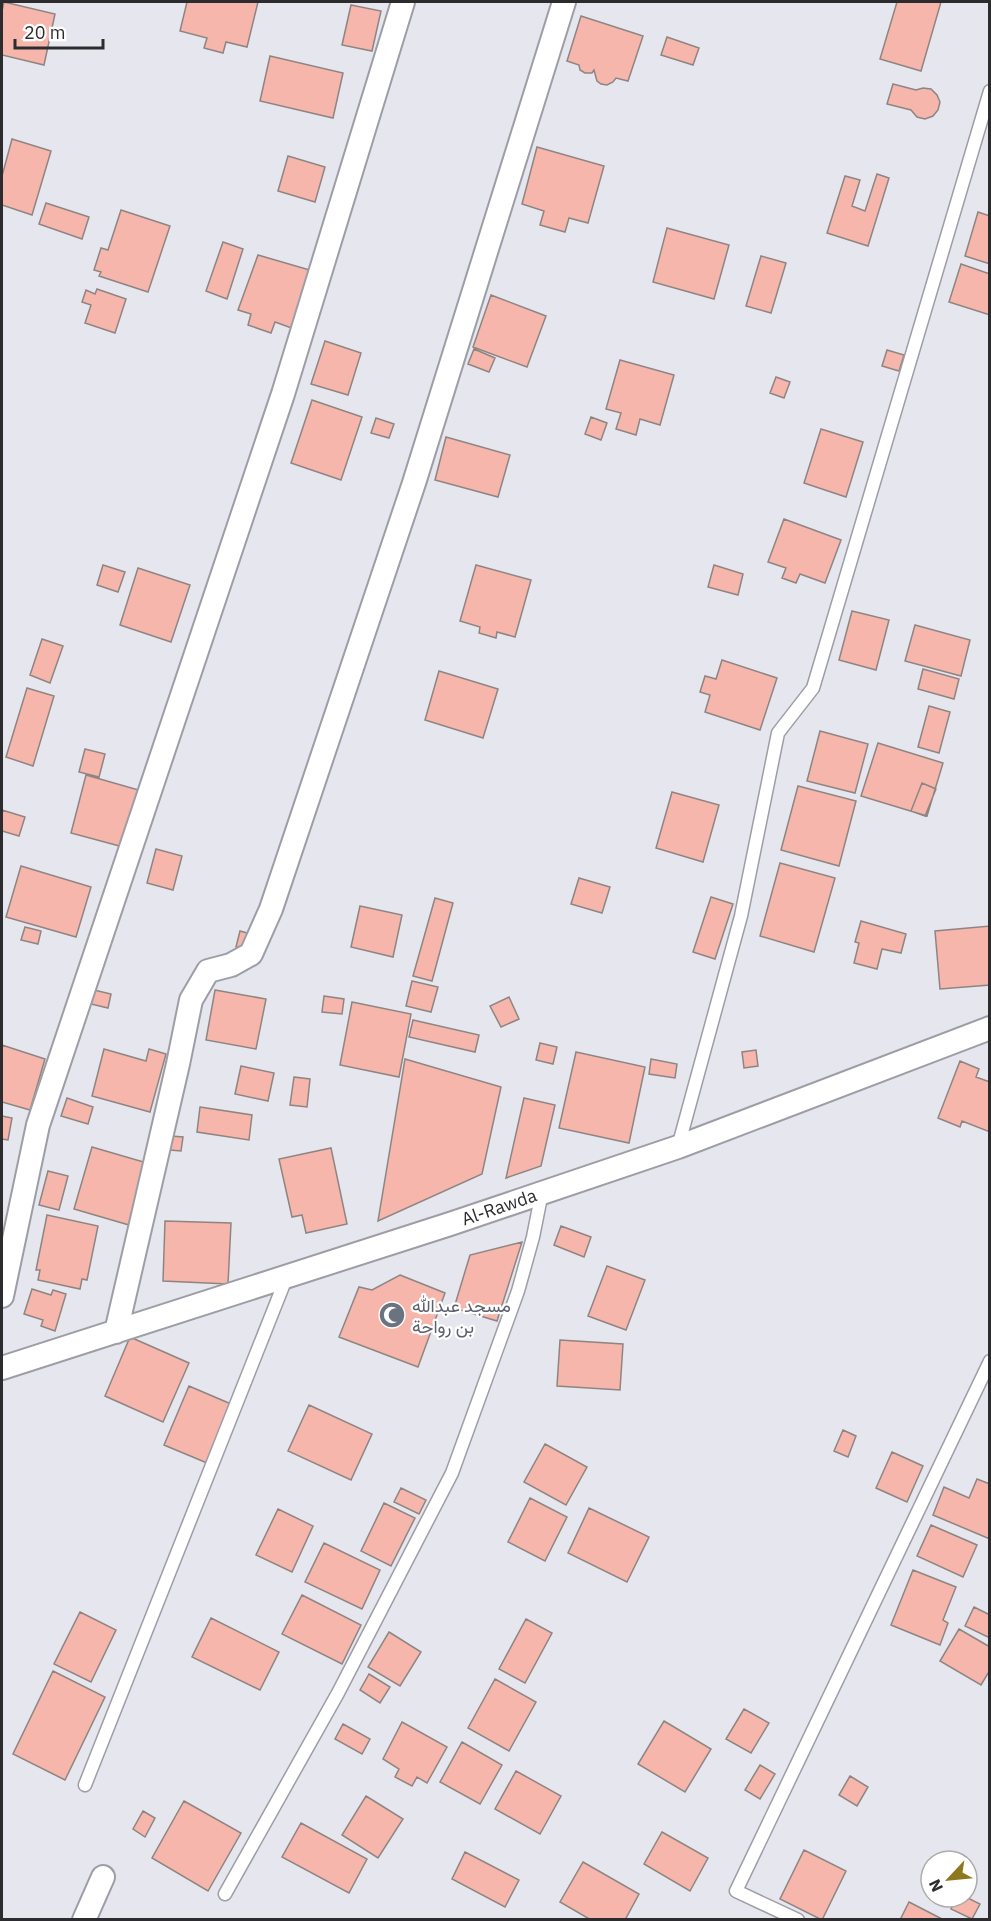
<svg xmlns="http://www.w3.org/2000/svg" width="991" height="1921" viewBox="0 0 991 1921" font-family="'IBM Plex Sans',Vazirmatn,sans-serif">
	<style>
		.building { fill: #f6b6ab; stroke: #8e8583; stroke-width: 1.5 }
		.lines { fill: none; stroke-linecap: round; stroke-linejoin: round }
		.lane-casing { stroke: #9d9da5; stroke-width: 15 }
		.street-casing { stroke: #9d9da5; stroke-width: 26 }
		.lane { stroke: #fff; stroke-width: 12 }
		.street { stroke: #fff; stroke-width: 22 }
		.labels { text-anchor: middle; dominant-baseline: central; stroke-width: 4.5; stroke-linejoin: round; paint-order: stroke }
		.street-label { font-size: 18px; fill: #2c2c2f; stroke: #fff }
		.worship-label { font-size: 18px; fill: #5b616d; stroke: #fff; text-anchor: start }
	</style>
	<rect width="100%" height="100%" fill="#e6e6ee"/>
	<path class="building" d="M4,2L55,14L44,65L2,55V11Z
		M187,2H258L247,47L226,42L223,53L204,48L207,38L180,31Z
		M897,2H941L921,71L880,59Z
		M351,5L381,11L372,51L342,45Z
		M581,16L643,36L628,81L616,78L613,82L607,85L601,84L597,81L594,70L592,73H585L580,70L579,65L567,61Z
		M667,37L699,48L693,65L661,55Z
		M270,56L343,73L333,118L260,101Z
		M893,84L916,90L923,88L931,89L937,95L940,102L938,110L933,116L925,119L917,117L911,110L887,104Z
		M12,139L51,151L32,215L2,205V176Z
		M537,147L604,166L588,223L569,218L565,232L540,225L544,211L522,204Z
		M288,156L325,167L315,202L278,191Z
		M877,174L889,178L868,246L827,233L845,176L860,180L852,206L865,211Z
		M46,203L89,217L82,239L39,224Z
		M121,210L170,226L148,292L99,276L101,272L94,270L101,248L108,250Z
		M978,212L990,216V264L965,256Z
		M667,228L729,245L714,299L653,282Z
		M223,242L243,249L227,299L206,291Z
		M258,255L313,271L297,330L275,322L271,333L248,325L251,314L238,310Z
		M761,256L786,263L771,313L746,306Z
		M961,264L990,274V315L949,302Z
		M97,289L126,299L115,333L85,323L91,305L82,302L86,290L95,294Z
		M491,295L546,316L527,367L473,347Z
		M325,341L361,353L348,395L311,384Z
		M474,349L495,358L489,372L468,364Z
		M887,350L904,355L899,371L882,366Z
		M620,360L674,375L660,425L640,419L636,435L616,429L621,413L606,409Z
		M776,377L790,382L784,398L770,393Z
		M312,400L362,417L341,480L291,463Z
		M591,417L607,423L601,440L585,434Z
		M376,418L394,424L389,438L371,433Z
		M821,429L863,442L846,497L804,483Z
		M446,437L510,455L498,497L435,480Z
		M784,519L841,540L825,583L800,574L796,583L782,578L786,568L768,562Z
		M103,565L125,572L118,592L97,585Z
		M476,565L531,580L515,637L497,632L496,638L479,633L480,627L460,621Z
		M714,565L743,574L738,595L708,587Z
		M138,568L190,585L171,642L120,625Z
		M852,611L889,620L876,670L839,660Z
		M915,625L970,640L961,676L905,661Z
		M42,639L63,646L50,683L30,675Z
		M722,660L777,678L760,730L705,712L710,695L700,692L705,676L716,679Z
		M923,669L959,679L954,699L918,689Z
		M439,671L498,689L483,738L425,720Z
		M27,688L54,696L33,766L6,757Z
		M929,706L950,712L939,753L918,747Z
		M820,731L868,744L855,793L807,781Z
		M878,743L943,763L927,816L861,796Z
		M85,749L105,754L99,777L79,772Z
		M86,775L142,791L127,848L71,833Z
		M922,783L936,789L925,816L911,811Z
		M798,786L856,801L839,866L781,850Z
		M672,792L719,805L703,862L656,848Z
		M2,810L25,817L19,836L2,831Z
		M156,849L182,856L173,890L147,883Z
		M780,863L835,878L814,952L760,936Z
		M21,866L91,887L76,937L6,917Z
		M579,878L610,887L602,913L571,904Z
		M711,897L733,904L715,959L693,952Z
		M435,898L453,903L432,981L413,976Z
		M360,906L402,915L393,957L351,947Z
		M861,921L906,934L901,953L882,949L877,969L854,963L859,943L855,942Z
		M990,926V985L940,989L935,931Z
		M25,927L41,931L38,944L21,940Z
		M240,931L255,935L252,951L236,947Z
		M412,981L438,987L431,1012L406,1006Z
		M94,990L111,994L108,1008L91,1004Z
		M215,990L266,999L256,1049L206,1040Z
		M324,996L344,999L342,1014L322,1012Z
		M509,997L519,1019L501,1027L490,1006Z
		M352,1002L411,1014L399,1077L340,1065Z
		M413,1020L479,1035L475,1052L409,1037Z
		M540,1043L557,1047L553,1064L536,1060Z
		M2,1045L45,1059L30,1110L2,1102Z
		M104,1049L146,1061L149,1049L166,1054L150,1112L92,1096Z
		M756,1050L758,1066L744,1068L742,1052Z
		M576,1052L645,1067L629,1143L559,1128Z
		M405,1059L501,1087L482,1174L378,1221Z
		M651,1059L677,1064L675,1078L649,1074Z
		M960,1061L979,1069L976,1077L990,1082V1132L962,1121L960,1127L938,1118Z
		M241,1066L274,1073L268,1101L235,1094Z
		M294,1077L310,1079L307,1107L290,1105Z
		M67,1098L93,1107L88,1124L61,1116Z
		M524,1098L555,1105L541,1166L506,1178Z
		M200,1107L252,1115L249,1140L197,1132Z
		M2,1116L12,1118L8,1140L2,1139Z
		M171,1136L183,1137L181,1151L170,1150Z
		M92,1147L147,1163L129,1225L74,1209Z
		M331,1148L347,1224L306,1233L302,1215L292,1217L279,1159Z
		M48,1171L68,1176L59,1210L39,1205Z
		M47,1215L98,1226L87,1280L82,1279L80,1289L38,1280L40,1270H36Z
		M165,1221L231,1223L228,1284L163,1281Z
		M561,1226L591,1237L584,1257L554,1245Z
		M522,1242L497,1321L454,1308L470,1255Z
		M607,1266L645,1280L626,1330L588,1316Z
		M400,1275L445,1293L418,1367L339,1337L359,1287L372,1290Z
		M32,1289L51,1295L53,1290L66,1294L55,1331L41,1326L43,1320L24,1314Z
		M130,1337L189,1363L163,1422L105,1396Z
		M560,1340L623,1344L620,1390L557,1386Z
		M189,1386L231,1404L207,1463L164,1445Z
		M309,1405L372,1434L351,1480L288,1451Z
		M843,1430L856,1436L848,1457L834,1451Z
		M545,1444L587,1467L566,1505L524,1482Z
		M892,1452L923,1466L907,1502L876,1488Z
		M977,1479L990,1484V1539L933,1515L944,1487L969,1498Z
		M401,1488L426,1500L419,1514L394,1502Z
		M530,1498L567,1517L545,1561L508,1542Z
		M384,1503L415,1518L391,1566L361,1551Z
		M589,1508L649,1537L627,1582L568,1553Z
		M278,1509L313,1526L292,1572L256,1555Z
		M931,1525L977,1545L963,1577L917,1556Z
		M324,1543L380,1570L362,1609L305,1582Z
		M913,1570L956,1587L943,1620L948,1623L940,1645L891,1625Z
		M302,1595L361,1625L342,1664L282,1634Z
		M974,1607L990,1615V1638L965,1626Z
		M80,1612L116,1630L91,1682L54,1664Z
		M211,1618L279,1652L260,1690L192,1657Z
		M526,1619L552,1633L525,1683L499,1669Z
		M959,1629L990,1647V1670L981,1685L940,1661Z
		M389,1632L421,1652L400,1686L368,1667Z
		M53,1671L105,1697L65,1780L13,1754Z
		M369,1674L390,1687L380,1703L360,1690Z
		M495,1679L536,1702L509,1751L468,1728Z
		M744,1709L769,1723L751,1753L726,1739Z
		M664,1721L711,1749L685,1792L638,1764Z
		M402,1722L447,1747L427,1783L417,1777L412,1786L395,1777L399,1769L383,1759Z
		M343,1724L370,1739L362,1754L335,1739Z
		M462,1742L502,1765L480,1804L440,1782Z
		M760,1765L775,1774L760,1799L745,1790Z
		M516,1771L561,1796L540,1834L495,1809Z
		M850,1776L868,1787L857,1806L839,1795Z
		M366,1796L403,1819L378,1858L342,1835Z
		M184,1801L241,1833L208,1891L152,1858Z
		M143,1811L155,1818L145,1837L133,1829Z
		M301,1823L367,1859L349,1893L282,1857Z
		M662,1832L708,1858L690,1891L644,1864Z
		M804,1850L846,1871L822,1920L780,1899Z
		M465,1852L519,1880L505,1907L452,1879Z
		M583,1862L639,1894L625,1920H591L560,1902Z
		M957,1897H966L980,1904L972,1919L951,1909Z
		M909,1902L944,1920H900Z"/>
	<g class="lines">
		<defs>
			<path id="lane" d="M678,1147L741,916L778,733L813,688L990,91
				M85,1785L287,1276
				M225,1894L338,1693L452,1473L518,1291L533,1237L542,1192
				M798,1920L736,1891L990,1361"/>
			<path id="street" d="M2,1296L38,1125L283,394L403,2
				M116,1332L178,1064L191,1000L208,971L231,965L251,954L271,909L414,483L564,2
				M2,1368L450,1224L678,1147L990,1028
				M84,1920L103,1877"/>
		</defs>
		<use href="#lane" class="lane-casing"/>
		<use href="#street" class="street-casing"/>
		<use href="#lane" class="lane"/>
		<use href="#street" class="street"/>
	</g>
	<defs>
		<symbol id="mosque-disc" viewBox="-11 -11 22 22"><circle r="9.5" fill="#6b7280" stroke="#fff"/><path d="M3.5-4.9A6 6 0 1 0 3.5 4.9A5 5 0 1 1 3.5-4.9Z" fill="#fff"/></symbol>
	</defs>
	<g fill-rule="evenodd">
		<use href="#mosque-disc" x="377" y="1300" width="30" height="30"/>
	</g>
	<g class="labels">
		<g class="street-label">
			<text transform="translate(499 1207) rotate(-19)">Al-Rawda</text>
		</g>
		<g class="worship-label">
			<text x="412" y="1305">مسجد عبدالله<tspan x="412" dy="21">بن رواحة</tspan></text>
		</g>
	</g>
	<rect width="991" height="1921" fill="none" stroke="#2c2c2f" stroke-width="6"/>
	<g transform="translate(949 1879) rotate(244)"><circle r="28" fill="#ffffff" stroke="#ababac" stroke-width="1.5"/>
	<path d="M0-4.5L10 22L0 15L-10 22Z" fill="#8e771c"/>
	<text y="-9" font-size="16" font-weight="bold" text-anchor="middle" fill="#2c2c2f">N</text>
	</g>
	<path d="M15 39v9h88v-9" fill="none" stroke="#2c2c2f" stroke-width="3"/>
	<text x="24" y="39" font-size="18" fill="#2c2c2f" stroke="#ffffff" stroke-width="4.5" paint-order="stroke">20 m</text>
</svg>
